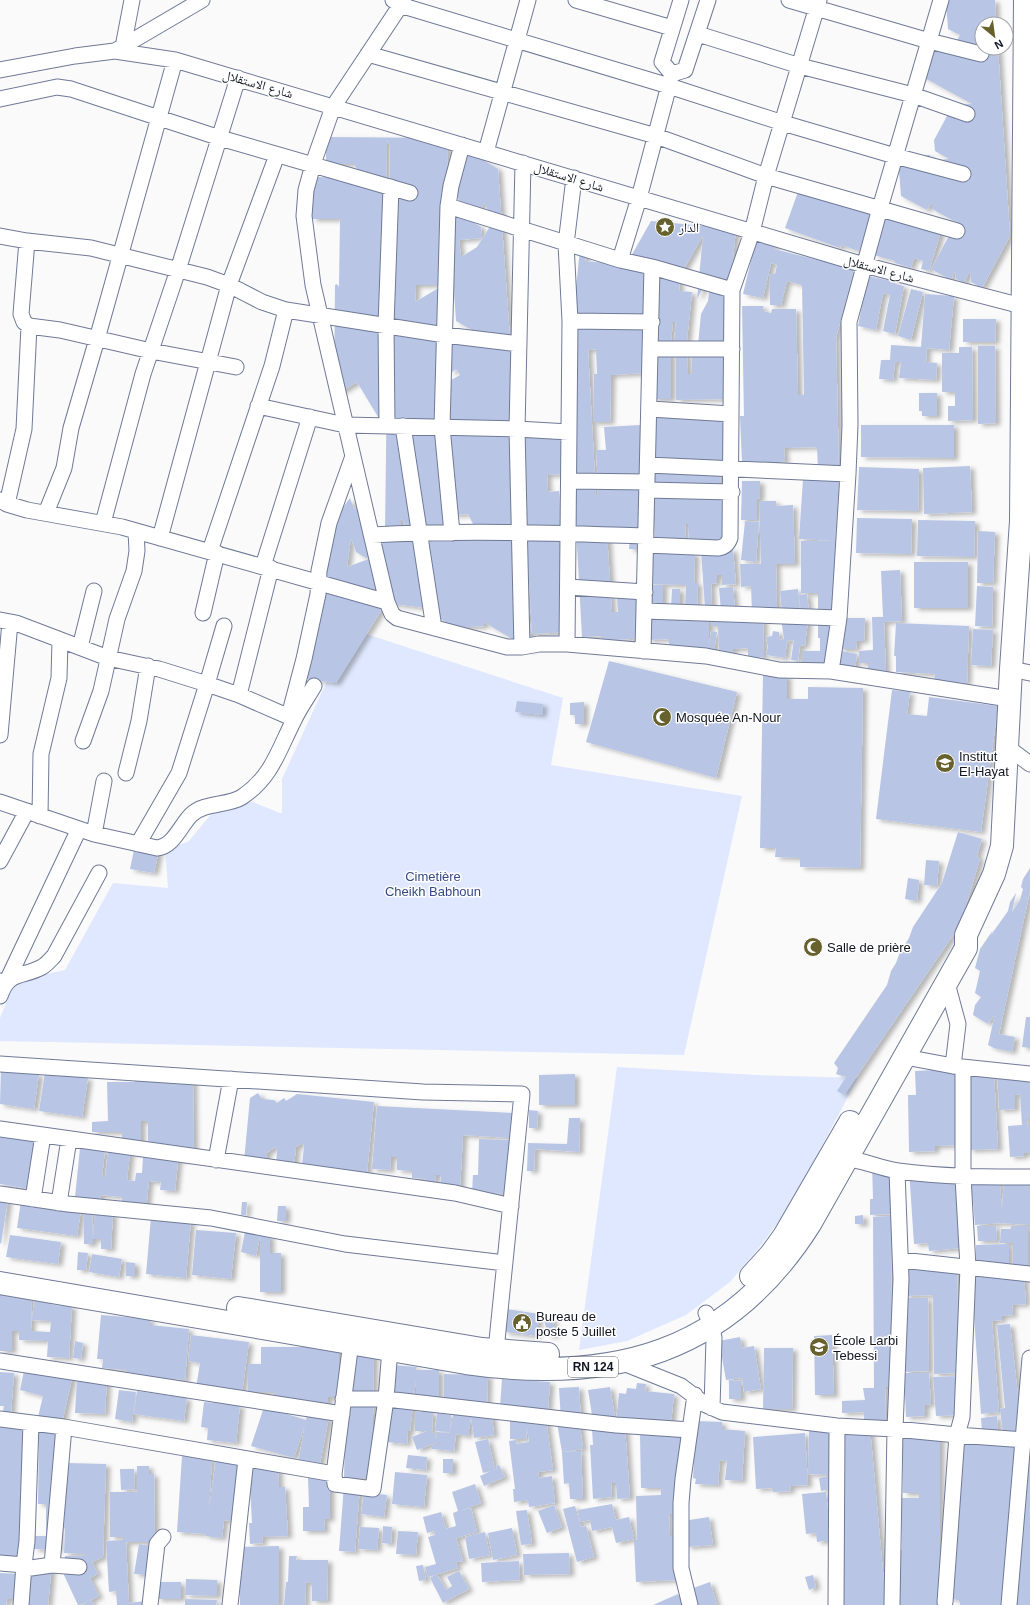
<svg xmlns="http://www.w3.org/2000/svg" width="1030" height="1605" viewBox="0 0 1030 1605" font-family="Arial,'Noto Naskh Arabic',sans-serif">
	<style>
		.green { fill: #dfe8fe }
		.building { fill: #b8c5e5; fill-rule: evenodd; filter: url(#shadow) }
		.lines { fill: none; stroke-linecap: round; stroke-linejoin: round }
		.street-casing { stroke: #6f7a97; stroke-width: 17 }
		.primary-casing { stroke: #6f7a97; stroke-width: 24 }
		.street { stroke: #fff; stroke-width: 15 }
		.primary { stroke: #fff; stroke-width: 22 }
		.labels { text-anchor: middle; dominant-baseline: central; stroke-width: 3; stroke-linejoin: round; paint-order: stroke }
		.shield { fill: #fff; stroke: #585b64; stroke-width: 1 }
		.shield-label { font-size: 12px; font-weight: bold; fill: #111521 }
		.street-label { font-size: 13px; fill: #111521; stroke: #fff }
		.poi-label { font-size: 13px; fill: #111521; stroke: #fff; text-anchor: start }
		.park-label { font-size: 13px; fill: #354985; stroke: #fff }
	</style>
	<defs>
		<filter id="shadow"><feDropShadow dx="4.5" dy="2.5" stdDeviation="2" flood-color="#0004"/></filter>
	</defs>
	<rect width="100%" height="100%" fill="#fafafa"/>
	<path class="green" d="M363,633L563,698L551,765L742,796L684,1055L0,1041V1018L15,981L65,970L113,883L168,888L165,849L188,842L217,807L253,802L280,813H282V779L325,685Z
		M617,1067L756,1075L858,1078L791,1204L763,1243L730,1282L686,1315L627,1341L579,1350Z"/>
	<path class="building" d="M946,0H995L996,24H982V48H998L1010,236L982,288L971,282L970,271L964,283L956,279L955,271L951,280L931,269L957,221H954L932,209V202L927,210L901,196L898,157L930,155L931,171L938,160L949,159L935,151L934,140L953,105L972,104L921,76L942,37L955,44L960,35L948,29Z
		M326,137L448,138L446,285H416L415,302L442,286L446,530L410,533L401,518V533L385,532L390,146L387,140L383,425L357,382L334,396L335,285L337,284L339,287L340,219H312L313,177L362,178L354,164H326Z
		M454,142L498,169L532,651L484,622V626L451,628L452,626L434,615L433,609L394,604L384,606L336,683L307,679L304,671L312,658L331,511L344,506L350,498L354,509L361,507L376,555L366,558L356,552L351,538L347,567L374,557L389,600L391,584L379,550L383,542L409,533L433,600L428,532L444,541L473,524L468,514L453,515L444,384L460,375L456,369L451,373L448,340L484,337L456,321L448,207L481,227L482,238L459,240L461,257L477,247L494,220L484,203L482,207L459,209Z
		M799,189L875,208L859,251L841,245L840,248L785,228Z
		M887,208L943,225L929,271L921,269L923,261L914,258L911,268L895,263V261L874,255Z
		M651,221L736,229L724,347L698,345L701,314L708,301L711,274L697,299L703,235L680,276L679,291L692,292L687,340L683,346L674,341L676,322H673L670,350L645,347L648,322L573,317L580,249L586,250L585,261L626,265Z
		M756,240L776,245L774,249L854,269L836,338L839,471H818L817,447L784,448L785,461L777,462V470L742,463L740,416H744L742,306H763V311L771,313L772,309H796L798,395H804L802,285L787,281L781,305H770L769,274H775L777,265L771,263L763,298L743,294Z
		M868,276L896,282L895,284L904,286L895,334L883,331L890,295L883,293L876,330L858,326Z
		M911,289L923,292L911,340L898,336Z
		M925,294L954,296L949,350L927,348L926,362L937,363L936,380L899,378L901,362H895L893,380L879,379L881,360H890L891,345L921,347Z
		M963,319H996L995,342H963Z
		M644,321L646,373L611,375L610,422H593L594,374H597L596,349L588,350L596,496L597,495L598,483L596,450H606L604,427L641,425L646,532L607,534L612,612H618L616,584L640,583L643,638L602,641V636L582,637L565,326Z
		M978,346H995L996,423L978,424Z
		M959,347H972L973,420L948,421V406H955V392H942V353H959Z
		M692,351H725L726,399L676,400V353L687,352L688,374H692Z
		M655,352H671V399H653Z
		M919,393H937V416H922V411H919Z
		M723,408L724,463H720L723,541L689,543L688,524H685L686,541L655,543L648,412Z
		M861,425H954V458L861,457Z
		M561,426L564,474L547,475L548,492L559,491L567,632L532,634L521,429Z
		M970,466L972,512L924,514L923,468Z
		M859,467L919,469L918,511L857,510Z
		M803,479L839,481L835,541L799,539Z
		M742,481H760V499L757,498V520H741Z
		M759,501H776V506L793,505L795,564H776L777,612H763L764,657L748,658V648L733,649V652L719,653L718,626H711V613L752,612L751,586L741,587L740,564H761Z
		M857,518L912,519L911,554L856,553Z
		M918,520L975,521L974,557L917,556Z
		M745,521L759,522L756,562L741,560Z
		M978,531L995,532L993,583H977Z
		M630,536L639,537V549H629Z
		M801,541H836V646H827V663H802V651H820V638H818V593H801Z
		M733,549L736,584L722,585V575H717V583L711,584L712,607L705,608L701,551Z
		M649,551L695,553L694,583H698L697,609H685L686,585L648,584Z
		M914,562H968V608H914Z
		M900,570L902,621L884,622L886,673L868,674V663H859V651L873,650L872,617H883L881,571Z
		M649,585H663V609H648Z
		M977,586L993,587L992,627L975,626Z
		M733,587L735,609L721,611L719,588Z
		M672,589H680V609L671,608Z
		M798,589L800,612L782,613L780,591Z
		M807,594L809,612H801L799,595Z
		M647,612H709V645L711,631L717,632L714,651L687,650V647H669V639L648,640Z
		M841,618H865L864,641H857L856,649H839Z
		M781,619L808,620L805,645L800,646L798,661L791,660L794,640L787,641L785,658L766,655L768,647L766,637L772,636L773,631L779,632L780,640L784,639Z
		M896,623L969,626L967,683L934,681L935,674L896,672V656H894Z
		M973,629L993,630L991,666L971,665Z
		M842,651L857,654L855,669L840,666Z
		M609,661L737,692L716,778L586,742Z
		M763,675H787V699H808V687L863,688L860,868L800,867V858L775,857L776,848H760Z
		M892,690L910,692L907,714L927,716L929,697L998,706L981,832L876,819Z
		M517,701L543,704L542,715L515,712Z
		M584,702V724H575V715H570V703Z
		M958,832L982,839L977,856L980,859L960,925L844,1095L837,1091L846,1077L836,1074L838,1068L834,1063L887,985L891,971L896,963L900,952L909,938L913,927L942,883Z
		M135,845L159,850L154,873L130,869Z
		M926,860L939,861L937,886L924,885Z
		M1030,868V891L999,1034L1015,1037L1012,1052L994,1048L988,1045L995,1014L988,1024L973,1015L975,1005L981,997L975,993L980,971L975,968L980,949L993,930L991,935L1008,911L1010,902L1016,893L1012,912L1020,900L1023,889L1021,887L1023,879Z
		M908,878L919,880L917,901L905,899Z
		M1026,1017H1030V1048L1022,1047Z
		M1,1068L39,1074L34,1109L0,1104Z
		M956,1069L959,1145L935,1146V1151L909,1152L908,1095H916L915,1071Z
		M997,1069L1030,1079V1119H1027V1125H1030V1153H1024V1156L1010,1157L1008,1126L1022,1125L1020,1094L1015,1095V1109L999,1110Z
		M965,1070L994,1073L998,1149L969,1150Z
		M45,1072L88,1078L82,1117L39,1111Z
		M575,1074V1105H539V1075Z
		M193,1078L194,1158L178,1160L175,1191L160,1190L161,1182L149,1181L146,1210L121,1208L122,1197L101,1195L100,1200L75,1197L80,1148L105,1150L102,1177H105L108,1150L122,1143V1132H92V1122L108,1121L107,1082H135V1079ZM141,1121H148V1157H143L142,1173H136L135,1181L127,1180L130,1153H141Z
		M258,1093L262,1099L274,1100L277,1103L284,1098L286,1101L297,1094L374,1102L366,1183L341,1180L343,1169L302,1165L304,1146L302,1143L296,1147L294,1165L276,1164L277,1151L275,1147L267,1153L266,1163L244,1161L250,1098Z
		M377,1106L513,1113L511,1138L463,1135L460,1189L440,1188L441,1175H436L435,1187H425L426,1179L412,1178V1171L397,1170V1157H391L390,1170L372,1169Z
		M529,1110L538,1111L537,1128H529Z
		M569,1118H580L579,1152L535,1149L534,1171H527L528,1143L567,1144Z
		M0,1133L38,1139L30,1189L0,1184Z
		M479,1139L509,1140L507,1194L472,1193L473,1175H478Z
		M872,1163L892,1169L893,1214L870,1215V1199H873Z
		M909,1169H958L960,1248L929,1251L928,1243L914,1244Z
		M999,1174L1002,1210L1004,1176L1030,1177V1225L1001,1223L975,1225L973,1201L971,1202L969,1177Z
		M0,1198L8,1199L1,1244L0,1243Z
		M21,1201L81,1210L77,1236L17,1228Z
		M242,1202H247L246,1215H241Z
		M278,1206H286V1221H277Z
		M83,1209H92L93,1244H84Z
		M95,1209L113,1213L111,1249H101V1239H93Z
		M863,1215L864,1224H855V1216Z
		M891,1216L892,1387H885L886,1422L864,1423V1412L842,1413V1401L865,1400L863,1388H874L873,1217Z
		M151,1217L191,1220L186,1278L146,1274Z
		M977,1226H996L997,1241H978Z
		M1011,1226H1028V1267H1013V1243H1000L1001,1229H1011Z
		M196,1230L236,1233L231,1279L192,1275Z
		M245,1232L260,1236L256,1256L241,1252Z
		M10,1235L61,1242L58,1264L6,1257Z
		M260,1235H270V1253H281V1292H260Z
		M1009,1244V1264L976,1265V1245Z
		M78,1252L88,1253L86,1270H77Z
		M92,1254L122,1259L119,1277L89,1272Z
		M126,1262L135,1263V1276H126Z
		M905,1263L957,1268L959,1373L934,1374L933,1295L905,1296Z
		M995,1273V1278L1024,1276L1026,1304L1012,1305L1013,1315L1002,1316V1320L992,1321L999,1412L981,1414L971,1275Z
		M0,1294L32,1295L31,1331L50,1332L51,1321L32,1320L34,1301L52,1302V1305L72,1306L69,1358L47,1357L48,1341L19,1340V1331H12V1351H0Z
		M905,1298H928L929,1371L905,1372Z
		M507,1309L539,1314L537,1336L504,1332Z
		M101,1315L150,1319V1325L189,1329L185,1380L142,1376L143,1374L127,1373V1370L102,1368L103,1359H97Z
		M552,1317L556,1335L548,1336L544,1319Z
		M1010,1324L1022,1432L1003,1434L1000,1409L1005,1408L997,1325Z
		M191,1335L249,1342L242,1393L196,1388L200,1363L188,1361Z
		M832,1335L834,1395H815L814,1336Z
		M740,1337L742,1348L754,1346L761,1389L744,1392L742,1378L726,1380L719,1341Z
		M75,1341L83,1343L81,1359L73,1358Z
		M261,1347H339V1397H328V1404L274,1403V1392H248V1364H261Z
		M764,1348H793L792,1409H763Z
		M353,1354H374L372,1478H344L346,1396Z
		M393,1365L417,1367L416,1370H439V1404L428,1410L416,1411V1379L410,1431H408L407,1444L387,1442Z
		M24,1371L57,1378L58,1371L73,1374L62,1423L38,1417L43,1396L20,1390Z
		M0,1372L14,1373L11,1413L3,1412L4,1406H0Z
		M904,1373H929L931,1404L925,1405V1416L906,1417Z
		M444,1374L488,1375L487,1406L444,1405Z
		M959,1376L960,1415L936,1416L933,1377Z
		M77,1378L107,1379L105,1414L75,1413Z
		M502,1379L550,1382L548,1410L500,1407Z
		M729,1380L741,1381V1399H729Z
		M637,1383L646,1384L645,1391L674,1394L671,1424L616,1422L619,1393L626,1394L627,1388L636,1389Z
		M579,1387L581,1419L561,1420L559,1388Z
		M610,1387L615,1417L593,1421L588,1390Z
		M119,1390L136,1392L132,1422L115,1419Z
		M137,1391L187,1398L184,1421L134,1414Z
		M1030,1399V1605H1014Z
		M204,1402L240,1405L236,1443L207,1440L208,1428L201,1427Z
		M264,1407L306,1420L307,1413L329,1417L319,1469L298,1463L305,1424L294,1458L251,1446Z
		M491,1408L494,1435L474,1438L470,1411Z
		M415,1412H433L432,1430L437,1439V1432L450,1433L453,1414L471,1417L468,1436L456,1434L454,1451L432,1449V1445H436V1443L417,1450L412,1437L427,1431H415Z
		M437,1413L451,1415L450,1432L435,1431Z
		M997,1416L998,1430L982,1432L981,1418Z
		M510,1419H546L553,1470L538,1472L539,1478L552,1476L555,1503L529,1507L528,1500L514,1502L513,1489H515L509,1441L516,1440V1444L529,1442L527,1427L526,1439H510Z
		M579,1419L583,1449L562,1452L557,1423Z
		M696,1421L722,1422V1429L745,1431L742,1481L725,1480L727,1461L720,1460L718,1485L695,1484L696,1479L693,1478Z
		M0,1423H25L23,1556H0Z
		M39,1426H60L59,1550L34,1549V1536H46V1504H38Z
		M625,1427L630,1498L617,1499L616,1483H611L612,1497L593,1499L590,1445H593L592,1429Z
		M870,1428L884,1583V1605H843L842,1431Z
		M809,1429H832L831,1475L808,1474Z
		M684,1433L680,1514H669L670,1536H676L678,1580L636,1582L634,1540H637L636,1496L661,1495V1488H641L640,1434Z
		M805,1433L808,1485L790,1486L791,1491L773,1492V1488L756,1489L753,1437Z
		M903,1437H940V1605H897L898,1550H902V1498H919V1493H903Z
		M958,1437L1021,1441L1005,1605H960V1601L947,1597Z
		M488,1439L495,1470L497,1469L496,1466L499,1465L505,1477L484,1486L480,1476L491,1471L483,1473L475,1442Z
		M581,1451L583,1499H570L569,1483L564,1484L562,1452Z
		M408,1455L427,1457L426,1470L406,1468Z
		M182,1456L212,1458L209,1510L216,1458L240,1461L232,1521L224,1520L222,1538L205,1536L206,1534L177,1532Z
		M443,1459H453V1473H443Z
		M67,1463L106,1464L103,1557L92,1562L98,1574L90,1578L99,1596L80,1605H78L64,1575L65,1556H81L85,1554L64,1553L65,1530L64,1527Z
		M137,1466H149V1474H154L155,1542H126L129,1603L145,1601L146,1605H117L116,1591L109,1592L106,1541L123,1540V1537H110V1492H137Z
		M278,1466L279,1487H285L288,1536L262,1537L263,1543L250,1544L249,1523H252L249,1467Z
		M120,1469H134L135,1489L121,1490Z
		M395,1472L427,1475L424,1507L392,1504Z
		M828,1476L830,1489L821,1491L819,1478Z
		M308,1478H330V1519H324L325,1531H303V1507H309Z
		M475,1484L481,1503L460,1511L471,1508L477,1532L456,1538L463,1561L456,1562L458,1568L428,1577L425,1567L436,1564L428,1537L435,1535L434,1531L427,1533L423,1517L441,1512L446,1529L456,1526L453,1513L458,1511L452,1492Z
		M344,1485L360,1486L355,1552L339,1551Z
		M364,1492L387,1495L384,1517L361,1514Z
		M826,1492L831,1540L817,1542L816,1533L806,1534L802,1494Z
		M612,1504L616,1520L629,1517L634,1539L616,1543L612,1527L592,1531L590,1520L580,1522L578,1510Z
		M554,1505L562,1527L547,1533L538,1511Z
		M575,1506L581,1527L586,1526L594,1557L577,1562L563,1509Z
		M527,1510L532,1544L521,1545L516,1511Z
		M709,1517L713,1545L687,1547L683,1521Z
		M383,1526L392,1527L391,1544L382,1543Z
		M360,1527L379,1528L377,1550L358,1549Z
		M512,1528L517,1555L493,1560L488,1533Z
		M398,1531L418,1532L416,1555L396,1554Z
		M485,1532L490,1555L469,1559L465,1537Z
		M139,1544L151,1546L147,1575L134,1574Z
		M279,1546V1605H240V1547Z
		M569,1553L570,1574L524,1575L523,1554Z
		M49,1556L52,1563L48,1605H26L29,1564Z
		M289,1556H297L296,1560H328L327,1601H312V1583L298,1582L306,1583L305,1605H284L286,1582H288Z
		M519,1561L520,1580L482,1582L481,1563Z
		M423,1565L426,1580L419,1581L416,1566Z
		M459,1571L469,1589L443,1603L430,1578L437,1574L446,1590L452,1586L447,1577Z
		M0,1573L19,1574L17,1599H7L6,1605H0Z
		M813,1575L816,1587L809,1590L805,1577Z
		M186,1579L217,1580V1596L185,1595Z
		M157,1582H181V1599H157Z
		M710,1582L717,1605H693L688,1590Z
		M678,1594L683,1605H653Z
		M185,1599L217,1600L216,1605H185Z
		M91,1600L94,1605H82Z"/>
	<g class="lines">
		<defs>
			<path id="street" d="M393,0L400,5L669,86L783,123L895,156L963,174
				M404,0L333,107L314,161L306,190L304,216L313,285L387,602L392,614L397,618L507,647H522L539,644H567L706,656L779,670L831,671L1009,699
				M576,0L672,28
				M789,0L929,41L981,54
				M698,34L800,66L913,95L967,114
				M123,47L132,0
				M115,51L175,60L864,265L1022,306
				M368,54L656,136L766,176L957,231
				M0,70L75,56L115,51L202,0
				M672,74L685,70L708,0
				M672,74L662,62L681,0
				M0,99L57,87L71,89L220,138L410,193
				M486,152L528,0
				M448,206L620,260L639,198L672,74
				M0,236L27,241L91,248L207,277L229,285L262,302L286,310L445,335L519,344
				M27,241L21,314L24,322L29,326L60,330L151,351L236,367
				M620,260L652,267L643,651
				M652,267L732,290
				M570,321L652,322
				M650,349H732
				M258,406L345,425L517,429L569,432
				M650,409L731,414
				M387,426L386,325L391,187
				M403,426L434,628
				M648,465L848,474
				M569,481L647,482
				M647,490L732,492
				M0,500L7,504L27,510L122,527L387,602
				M7,504L24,429L29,326
				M46,513L64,468L71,428L97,339L175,60
				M103,523L143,374L178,270L238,78
				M452,533L442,427L448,206L451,186L462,145
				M372,535C463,530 554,533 646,536
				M160,538L229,285L277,155
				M646,545L718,548C725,547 728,544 730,538L732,290L752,232L766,176L819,0
				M210,551L272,366L286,310
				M263,566L310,417
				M568,587L645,592
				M645,611L839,618
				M203,613L217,553
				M0,620L16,623L108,658L159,669L207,684L239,695L294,719
				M567,644L570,321L566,244L574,178
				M80,647L94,591
				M522,647L517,429L523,163
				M1011,669L1030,673
				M831,671L839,618L848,474L850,425L849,322L880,208L941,0
				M239,695L271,568
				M289,716L304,659L318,594L319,571L329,523L353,456
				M0,735L10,622
				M83,741L101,691L117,619L134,571L137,551L136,531
				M1006,746L1030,764
				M126,773L139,721L148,666
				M0,802L94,834L157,848C174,846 180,826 191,815C204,802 228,806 242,797C272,777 278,751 294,720C299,709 307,698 314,686
				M40,816L41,754L59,678L60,640
				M94,834L104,781
				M138,844L179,773L207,684L224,626
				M0,861L27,811
				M0,981L6,983L79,829
				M947,983L958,1024L953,1066
				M0,996C9,970 22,978 42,967C47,964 50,960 54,956L99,873
				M905,1057L953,1066L1030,1074
				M0,1064L423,1092L522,1094L495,1360
				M963,1067V1177L968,1267L962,1417L957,1435L1024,1440
				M0,1129L455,1193L511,1206
				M839,1158C859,1158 878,1168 898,1171C942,1177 986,1177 1030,1177
				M216,1160L231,1079
				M0,1194L68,1204L211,1218L345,1244L505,1263
				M33,1199L43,1135
				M59,1203L69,1139
				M901,1260L1030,1274
				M706,1313L712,1326L714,1338L712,1408
				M0,1361L342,1414
				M621,1362L681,1386L706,1405L722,1412L730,1413L837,1426L895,1429L957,1435L945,1602
				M343,1399H386L616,1425L690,1430
				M0,1419L64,1427L334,1474L335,1484L373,1489L386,1399L390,1349
				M334,1474L352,1334
				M0,1563L24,1565L21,1605
				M24,1565L27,1541L31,1423
				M52,1565L64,1427
				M24,1569L52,1565L79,1567
				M150,1605L157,1544L163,1537
				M230,1605L246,1459
				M690,1605L681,1568V1503L683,1479L695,1395
				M836,1605L837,1426
				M892,1605L895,1429L901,1279L897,1171
				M1009,1605L1030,1358"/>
			<path id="primary" d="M751,1276L771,1254L784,1236L850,1122
				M0,1283L466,1363C612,1384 728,1354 810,1224L966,948V935L994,874L1002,846L1011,669L1021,521L1025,0
				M238,1308L482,1349L548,1354"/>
		</defs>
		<use href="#street" class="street-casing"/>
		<use href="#primary" class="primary-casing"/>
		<use href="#street" class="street"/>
		<use href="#primary" class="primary"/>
	</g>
	<defs>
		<symbol id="sight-disc" viewBox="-11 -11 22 22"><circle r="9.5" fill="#67612e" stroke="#fff"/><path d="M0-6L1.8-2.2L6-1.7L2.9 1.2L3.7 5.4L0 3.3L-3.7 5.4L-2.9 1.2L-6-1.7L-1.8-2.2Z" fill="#fff"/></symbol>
		<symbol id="mosque-disc" viewBox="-11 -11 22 22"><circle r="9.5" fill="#67612e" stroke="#fff"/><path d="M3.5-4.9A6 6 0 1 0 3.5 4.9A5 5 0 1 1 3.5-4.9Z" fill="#fff"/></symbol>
		<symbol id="university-disc" viewBox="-11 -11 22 22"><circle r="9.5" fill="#67612e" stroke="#fff"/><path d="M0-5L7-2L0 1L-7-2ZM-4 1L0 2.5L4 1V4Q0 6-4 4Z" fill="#fff"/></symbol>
		<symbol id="civic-disc" viewBox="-11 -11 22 22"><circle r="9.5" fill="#67612e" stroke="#fff"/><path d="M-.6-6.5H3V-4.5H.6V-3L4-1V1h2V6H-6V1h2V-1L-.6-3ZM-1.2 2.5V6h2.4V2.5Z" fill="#fff"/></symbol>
		<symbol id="school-disc" viewBox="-11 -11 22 22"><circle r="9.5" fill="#67612e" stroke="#fff"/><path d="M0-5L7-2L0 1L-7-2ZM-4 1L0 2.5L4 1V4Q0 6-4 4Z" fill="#fff"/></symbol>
	</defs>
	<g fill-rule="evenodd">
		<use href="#sight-disc" x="654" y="216" width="22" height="22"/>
		<use href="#mosque-disc" x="651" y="706" width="22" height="22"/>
		<use href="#university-disc" x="934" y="752" width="22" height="22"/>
		<use href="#mosque-disc" x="802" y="936" width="22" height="22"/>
		<use href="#civic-disc" x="511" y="1312" width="22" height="22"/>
		<use href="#school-disc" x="808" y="1336" width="22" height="22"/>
	</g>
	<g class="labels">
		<rect class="shield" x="568" y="1357" width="50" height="20" rx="3"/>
		<g class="shield-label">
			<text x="593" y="1367">RN 124</text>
		</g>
		<g class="street-label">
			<text transform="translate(258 84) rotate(16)">شارع الاستقلال</text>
			<text transform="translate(569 177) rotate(17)">شارع الاستقلال</text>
			<text transform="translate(879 269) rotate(15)">شارع الاستقلال</text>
		</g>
		<g class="poi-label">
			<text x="679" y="227">الدار</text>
			<text x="676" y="717">Mosquée An-Nour</text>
			<text x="959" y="756">Institut<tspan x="959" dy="15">El-Hayat</tspan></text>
			<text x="827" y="947">Salle de prière</text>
			<text x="536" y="1316">Bureau de<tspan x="536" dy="15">poste 5 Juillet</tspan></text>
			<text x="833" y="1340">École Larbi<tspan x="833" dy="15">Tebessi</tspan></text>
		</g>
		<g class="park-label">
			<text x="433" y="876">Cimetière<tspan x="433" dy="15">Cheikh Babhoun</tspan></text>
		</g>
	</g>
	<g transform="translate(994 36) rotate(151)"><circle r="19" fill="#ffffff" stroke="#a0a1a6"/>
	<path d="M0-3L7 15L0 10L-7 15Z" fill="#67612e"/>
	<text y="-6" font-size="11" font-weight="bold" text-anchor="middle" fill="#111521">N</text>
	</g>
</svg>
